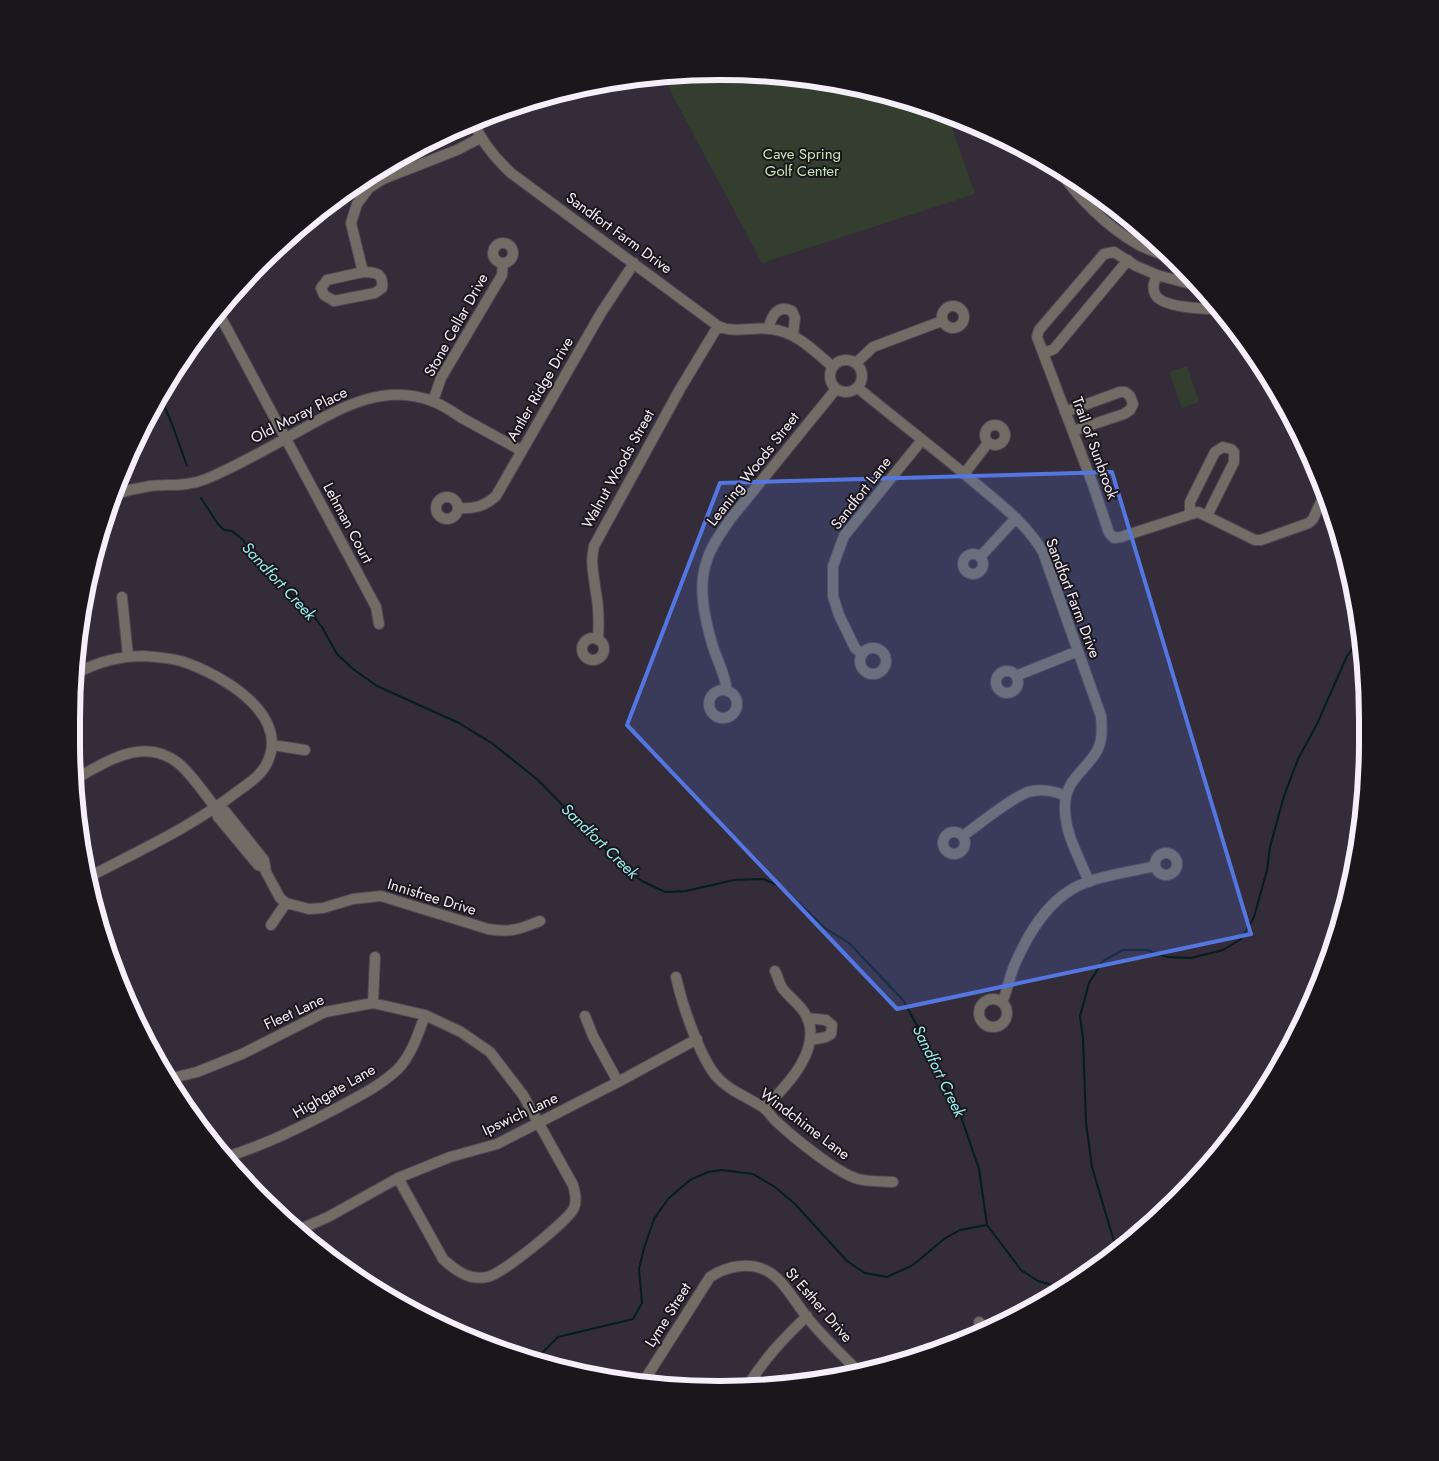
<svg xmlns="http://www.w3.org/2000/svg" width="1439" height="1461" viewBox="0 0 1439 1461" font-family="Jost,sans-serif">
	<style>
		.green { fill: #333e2e }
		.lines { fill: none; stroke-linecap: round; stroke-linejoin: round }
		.stream { stroke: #051d1e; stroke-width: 2 }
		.minor-casing { stroke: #4f4754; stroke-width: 12 }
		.minor { stroke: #716c65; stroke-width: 10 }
		.marked { fill: #5376e0; fill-opacity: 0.2; stroke: #5376e0; stroke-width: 4; stroke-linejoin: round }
		.labels { text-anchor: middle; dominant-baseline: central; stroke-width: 4; stroke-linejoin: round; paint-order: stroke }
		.park-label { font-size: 15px; fill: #c4e8b3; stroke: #1a161c }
		.street-label { font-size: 15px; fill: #f4eff8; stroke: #1a161c }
		.water-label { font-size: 16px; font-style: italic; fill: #9aedf1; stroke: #1a161c }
		.rim { fill: none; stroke: #f4eff8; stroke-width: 6 }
	</style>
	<rect width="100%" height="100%" fill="#342c39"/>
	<path class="green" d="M677,73L804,77L928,106L947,114L975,194L762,263L662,75Z
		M1187,366L1199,402L1182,408L1169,372Z"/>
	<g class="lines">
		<path class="stream" d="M159,394L172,424L187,466
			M201,498L218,524L224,530L232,531L243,540L258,562L315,618L322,627L337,654L353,669L377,686L459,723L493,744L538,780L623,867L642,881L665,892L686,891L734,880L763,879L782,887L825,928L849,943L903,1000L920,1031L939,1075L959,1111L979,1169L987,1225L1021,1270L1038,1281L1063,1288
			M1114,1256L1115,1245L1092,1167L1086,1123L1083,1039L1080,1016L1089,983L1103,961L1123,950H1147L1167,957L1191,958L1223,950L1241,939L1254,917L1267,870L1270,847L1284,796L1298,759L1317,724L1347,656L1360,639
			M535,1360L558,1337L633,1319L642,1303L639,1269L644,1248L654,1219L668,1199L690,1180L708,1172L722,1170L753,1174L775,1187L795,1204L847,1261L865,1273L887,1277L913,1265L944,1239L960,1230L987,1225"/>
		<defs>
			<path id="minor" d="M474,123C482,143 495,158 511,173L718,326C734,334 754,326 771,329C797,332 814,351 833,367
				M1058,168C1077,197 1107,227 1139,245C1149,250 1161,254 1171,258
				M493 253a10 10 0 1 1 20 0a10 10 0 1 1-20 0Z
				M363,272L327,280L321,288L324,295L334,301L375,293L382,288C384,273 375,272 363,272L351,223L357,204L369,188L383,179L457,150L480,138
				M1157,275C1154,281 1152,288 1155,294C1161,308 1206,309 1219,309
				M1198,286L1157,275L1136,266L1114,252L1104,254L1039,330L1037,337L1093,485L1109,533L1114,538L1121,537L1198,512L1255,540H1261L1309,523L1313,519L1324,495
				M942 317a11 11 0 1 1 22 0a11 11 0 1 1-22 0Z
				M218,312L376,607L379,624
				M769,328C771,316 778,304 792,311L795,318L793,335
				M1044,353L1054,349L1128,260
				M830 376a16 16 0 1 1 32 0a16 16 0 1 1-32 0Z
				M856,363L873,347L942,321
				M858,388C898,421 940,453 980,487C1004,507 1027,525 1043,552L1101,716C1102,729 1103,743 1095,754C1082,774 1064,781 1065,809C1065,834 1080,859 1089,882
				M433,401L441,378L502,275L503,263
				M1065,412L1120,392H1125L1130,396L1133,404L1130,410L1124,414L1073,431
				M985 435a10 10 0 1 1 20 0a10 10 0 1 1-20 0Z
				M964,474L988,443
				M113,495C125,491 137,488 150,486C169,484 187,487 206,479C235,467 263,451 290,436C334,412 380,381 432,401C443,405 453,412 462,418C482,429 502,440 522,451
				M436 508a11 11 0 1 1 22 0a11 11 0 1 1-22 0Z
				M458,508C473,509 484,507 496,496L601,313L634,263
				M1190,513V502L1215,452L1223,447L1231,449L1234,452V462L1207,516
				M963 564a10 10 0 1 1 20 0a10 10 0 1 1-20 0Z
				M980,557L1016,518
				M122,597L128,656
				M582 649a11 11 0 1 1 22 0a11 11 0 1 1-22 0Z
				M598,640C599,624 599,608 596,593C594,576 590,563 594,546L680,389L718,326
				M860 661a13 13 0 1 1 26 0a13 13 0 1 1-26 0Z
				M861,653L855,648L839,615L833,596V566L844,536L922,440
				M996 682a11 11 0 1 1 22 0a11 11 0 1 1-22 0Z
				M75,674C97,662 119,656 144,656C155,657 170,658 181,661C221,674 293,715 266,765C260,776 248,784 238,791C192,827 138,851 87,878
				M1016,676L1078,651
				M709 704a14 14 0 1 1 28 0a14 14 0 1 1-28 0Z
				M727,691C725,674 718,662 713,647C705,620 697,587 707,560C712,544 723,530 732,517L836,389
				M272,745L305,750
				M75,779C108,761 144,736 178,763C192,774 205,795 216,808L218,817L258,865L265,868
				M216,808L225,811L264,860L266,872L280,898L286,903L309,909L323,908L353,899L381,896L488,929C511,933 519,929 540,921
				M943 843a11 11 0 1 1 22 0a11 11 0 1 1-22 0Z
				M963,836C978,825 1011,798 1028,792C1040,788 1055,791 1066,796
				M1155 864a11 11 0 1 1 22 0a11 11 0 1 1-22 0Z
				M271,925L286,903
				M676,977C682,1004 699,1055 716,1076C729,1091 748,1097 764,1108C769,1112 772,1118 777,1122C794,1138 837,1173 858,1179C869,1182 882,1181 893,1182
				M979 1013a14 14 0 1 1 28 0a14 14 0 1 1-28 0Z
				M1002,1002C1008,990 1009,978 1014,966C1027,936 1045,904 1074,888C1096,876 1130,872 1155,866
				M373,1003L375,957
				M585,1016L593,1036L618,1082
				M807,1018L826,1020L832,1025L831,1034L826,1037L811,1040
				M168,1079L197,1072L242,1054L325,1012L373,1003L425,1015L461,1032L490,1052L523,1095L573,1185C575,1193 577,1200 574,1208C568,1221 501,1275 487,1277C469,1281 455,1270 443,1259L398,1178
				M764,1108C787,1086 826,1046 804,1012C798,1003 789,997 783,989C779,984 778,976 775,971
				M226,1157C265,1145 301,1127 337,1108C359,1096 380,1086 398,1069C412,1054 418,1034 425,1015
				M298,1230L328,1217L398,1178L450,1157L497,1144L618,1082L697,1039
				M979,1322L987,1330
				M916,1357L929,1348
				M644,1381L710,1277C727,1266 750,1261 769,1272C784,1281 795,1302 806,1316C822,1336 841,1354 859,1372
				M747,1387C764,1359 783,1339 807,1316"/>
		</defs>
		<use href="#minor" class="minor-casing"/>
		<use href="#minor" class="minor"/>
	</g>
	<path class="marked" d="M1112,472L1251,934L897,1009L627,725L720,483Z"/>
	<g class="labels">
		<g class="park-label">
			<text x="802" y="154">Cave Spring<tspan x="802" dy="17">Golf Center</tspan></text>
		</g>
		<g class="street-label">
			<text transform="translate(619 233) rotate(36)">Sandfort Farm Drive</text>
			<text transform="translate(456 325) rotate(-61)">Stone Cellar Drive</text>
			<text transform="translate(540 389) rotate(-60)">Antler Ridge Drive</text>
			<text transform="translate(299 415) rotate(-27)">Old Moray Place</text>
			<text transform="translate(1095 448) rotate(70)">Trail of Sunbrook</text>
			<text transform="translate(618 469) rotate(-61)">Walnut Woods Street</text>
			<text transform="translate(753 469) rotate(-52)">Leaning Woods Street</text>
			<text transform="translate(861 493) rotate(-52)">Sandfort Lane</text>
			<text transform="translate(348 523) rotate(62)">Lehman Court</text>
			<text transform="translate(1073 598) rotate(69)">Sandfort Farm Drive</text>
			<text transform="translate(432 897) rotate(17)">Innisfree Drive</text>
			<text transform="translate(294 1012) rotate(-25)">Fleet Lane</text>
			<text transform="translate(334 1091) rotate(-30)">Highgate Lane</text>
			<text transform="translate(520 1114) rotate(-25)">Ipswich Lane</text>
			<text transform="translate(805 1124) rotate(37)">Windchime Lane</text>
			<text transform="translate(819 1305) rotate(49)">St Esther Drive</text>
			<text transform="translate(668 1315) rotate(-58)">Lyme Street</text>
		</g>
		<g class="water-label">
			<text transform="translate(279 581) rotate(47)">Sandfort Creek</text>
			<text transform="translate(600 841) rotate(44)">Sandfort Creek</text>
			<text transform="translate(939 1071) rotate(64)">Sandfort Creek</text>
		</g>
	</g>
	<path d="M0 0H1439V1461H0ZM719 80H720A639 639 0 0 1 1359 719V742A639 639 0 0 1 720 1381H719A639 639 0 0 1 80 742V719A639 639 0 0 1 719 80Z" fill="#1a161c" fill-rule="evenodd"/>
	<path class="rim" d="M719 80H720A639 639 0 0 1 1359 719V742A639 639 0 0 1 720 1381H719A639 639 0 0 1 80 742V719A639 639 0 0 1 719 80Z"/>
</svg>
